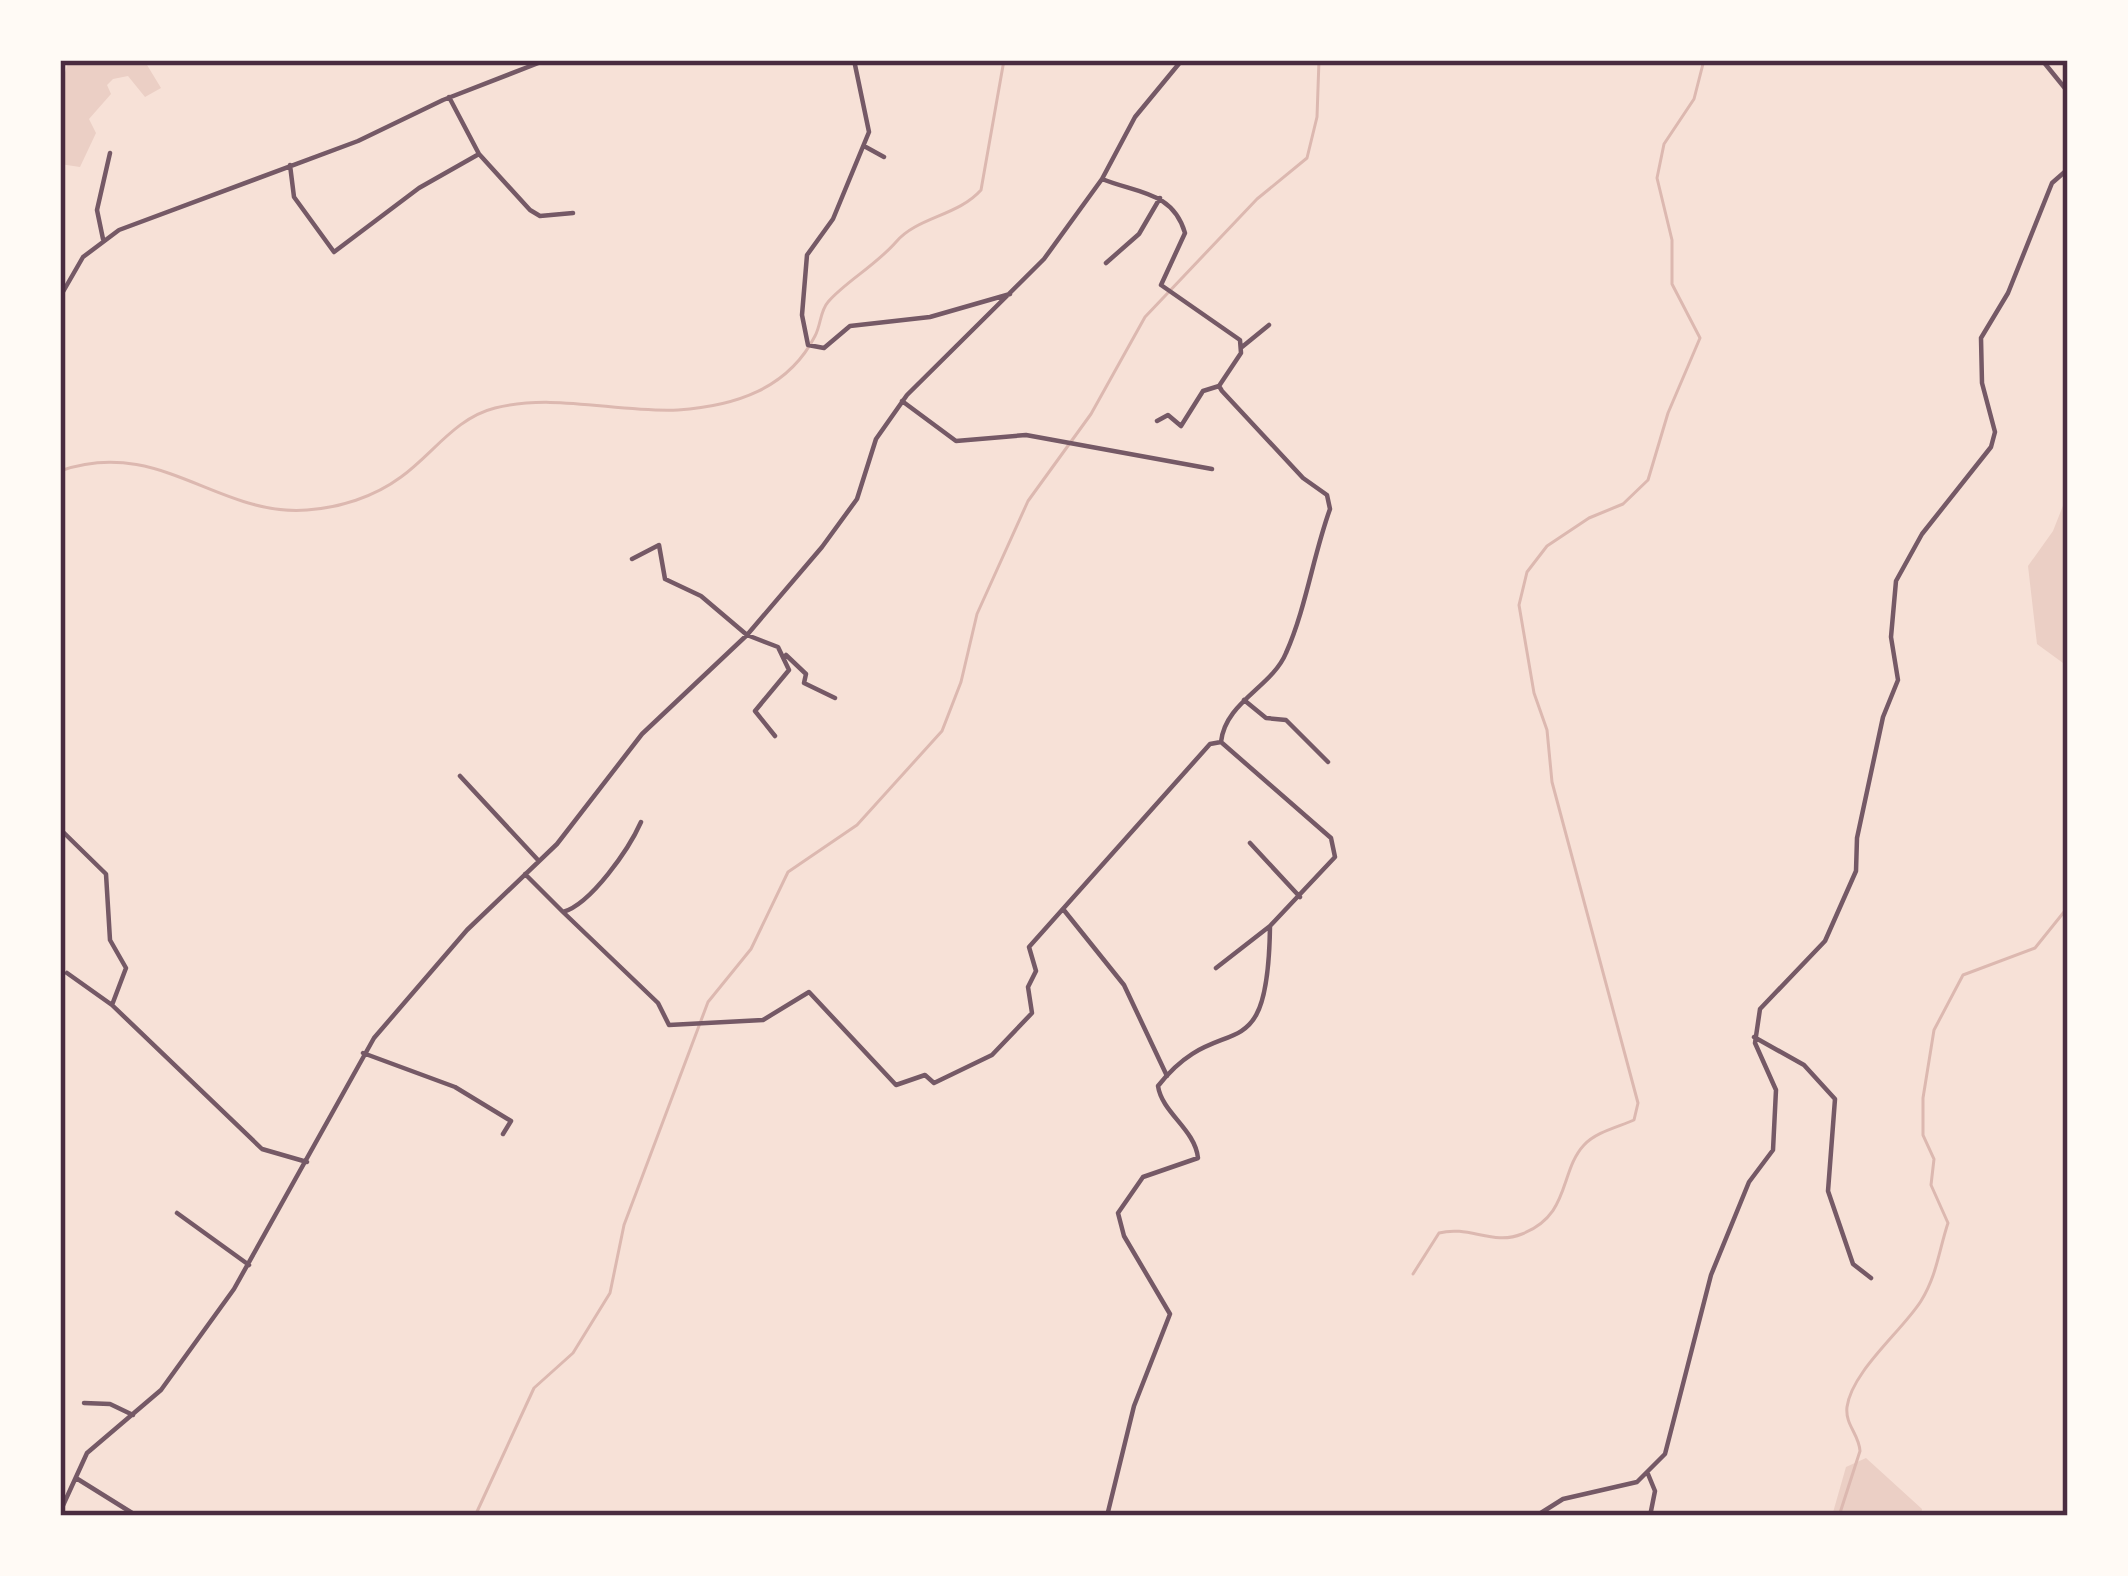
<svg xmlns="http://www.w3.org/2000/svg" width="2128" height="1576" viewBox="0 0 2128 1576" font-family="'IBM Plex Sans',sans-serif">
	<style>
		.green { fill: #ebcfc5 }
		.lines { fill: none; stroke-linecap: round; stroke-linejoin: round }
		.stream { stroke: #dcb8b0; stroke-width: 3 }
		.minor { stroke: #755966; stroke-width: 4.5 }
		.neatline { fill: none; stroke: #4a2c40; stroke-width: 4.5 }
	</style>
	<rect width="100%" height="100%" fill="#f7e1d7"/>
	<path class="green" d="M69,60H144L161,88L145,97L128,76L113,79L107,85L111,94L89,119L96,133L80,167L60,164V88Z
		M2068,493V661L2063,663L2037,644L2028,566L2053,531Z
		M1866,1458L1922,1509L1921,1516H1832L1846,1467Z"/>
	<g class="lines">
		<path class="stream" d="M60,471C159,436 218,517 307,510C339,508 374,497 401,477C433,454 455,418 495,408C555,393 618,413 678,410C735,406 788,389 815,336C821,325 820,311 828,302C845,282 875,266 896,242C917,217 958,216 981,190L1004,60
			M60,586V608
			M1413,1274L1439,1233C1469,1225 1493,1246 1522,1234C1571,1215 1559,1172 1584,1145C1596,1132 1618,1127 1634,1120L1638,1103L1552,782L1547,730L1534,693L1519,605L1527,572L1547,546L1589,518L1623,504L1648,480L1668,413L1700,338L1672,284V240L1657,178L1664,144L1694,99L1704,60
			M475,1516L534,1388L573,1353L610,1293L624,1225L708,1002L751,949L788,872L857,825L942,731L961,682L977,614L1028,501L1091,414L1145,317L1257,199L1307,158L1317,117L1319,60
			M1839,1516L1860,1451C1859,1434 1845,1425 1847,1407C1852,1371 1902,1331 1921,1301C1937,1275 1939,1250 1948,1223L1931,1185L1934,1159L1923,1135V1098L1934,1030L1963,975L2035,948L2068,907"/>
		<path class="minor" d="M854,60L869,132L833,219L807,255L802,315L808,345L824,348L850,326L930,317L1010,294
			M2042,60L2068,92
			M449,97L479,154L530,210L540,216L573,213
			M864,146L884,157
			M290,165L294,197L334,252L419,188L479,154
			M103,239L97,210L110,153
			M1106,263L1139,234L1160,198
			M60,297L83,257L119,230L358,141L443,100L546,60
			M1242,347L1269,325
			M902,401L956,441L1026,435L1212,469
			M1157,421L1168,415L1181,426L1203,391L1219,386
			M632,559L659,545L665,579L701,596L747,635L778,647L789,670L755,711L775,736
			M786,655L806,674L804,683L835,698
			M1244,700L1266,718L1286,720L1328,762
			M460,776L538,860
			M60,829L106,874L110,940L126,968L112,1005L262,1149L307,1162
			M1250,843L1300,897
			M525,874L563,912C591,904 629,849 641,822
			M1063,909L1124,985L1167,1076
			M563,912L658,1003L669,1025L763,1020L809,992L896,1085L925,1075L934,1083L992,1055L1032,1013L1028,987L1036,971L1029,947L1210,744L1221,742C1225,702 1272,687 1286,653C1306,608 1313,556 1330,509L1327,495L1303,478L1222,391L1219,386L1241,353L1240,340L1161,285L1185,233C1173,191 1136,193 1102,179
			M1216,968L1270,926
			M67,973L112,1005
			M1754,1037L1804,1065L1835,1099L1828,1191L1853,1264L1871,1278
			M363,1053L455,1087L511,1121L503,1134
			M177,1213L249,1265
			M84,1403L110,1404L133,1415
			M1648,1474L1655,1491L1650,1516
			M76,1478L137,1516
			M60,1512L87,1453L161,1390L234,1289L374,1038L467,930L557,844L642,734L747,635L822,547L857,499L876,439L907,395L1044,259L1102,179L1135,117L1182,60
			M1107,1516L1134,1406L1170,1314L1124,1236L1118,1213L1143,1177L1198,1158C1195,1129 1162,1113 1158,1086C1222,1004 1268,1081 1270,926L1335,857L1331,838L1221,742
			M1399,1516H1400
			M1536,1516L1563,1499L1637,1482L1665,1454L1711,1275L1749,1182L1773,1150L1776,1090L1755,1043L1760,1009L1825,941L1856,871L1857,838L1883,717L1898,680L1891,637L1896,581L1922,534L1991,447L1995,432L1982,383L1981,338L2008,293L2052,183L2068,169"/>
	</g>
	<rect width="2128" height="1576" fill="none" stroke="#fffaf5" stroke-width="126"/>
	<rect x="63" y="63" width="2002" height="1450" class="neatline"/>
</svg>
